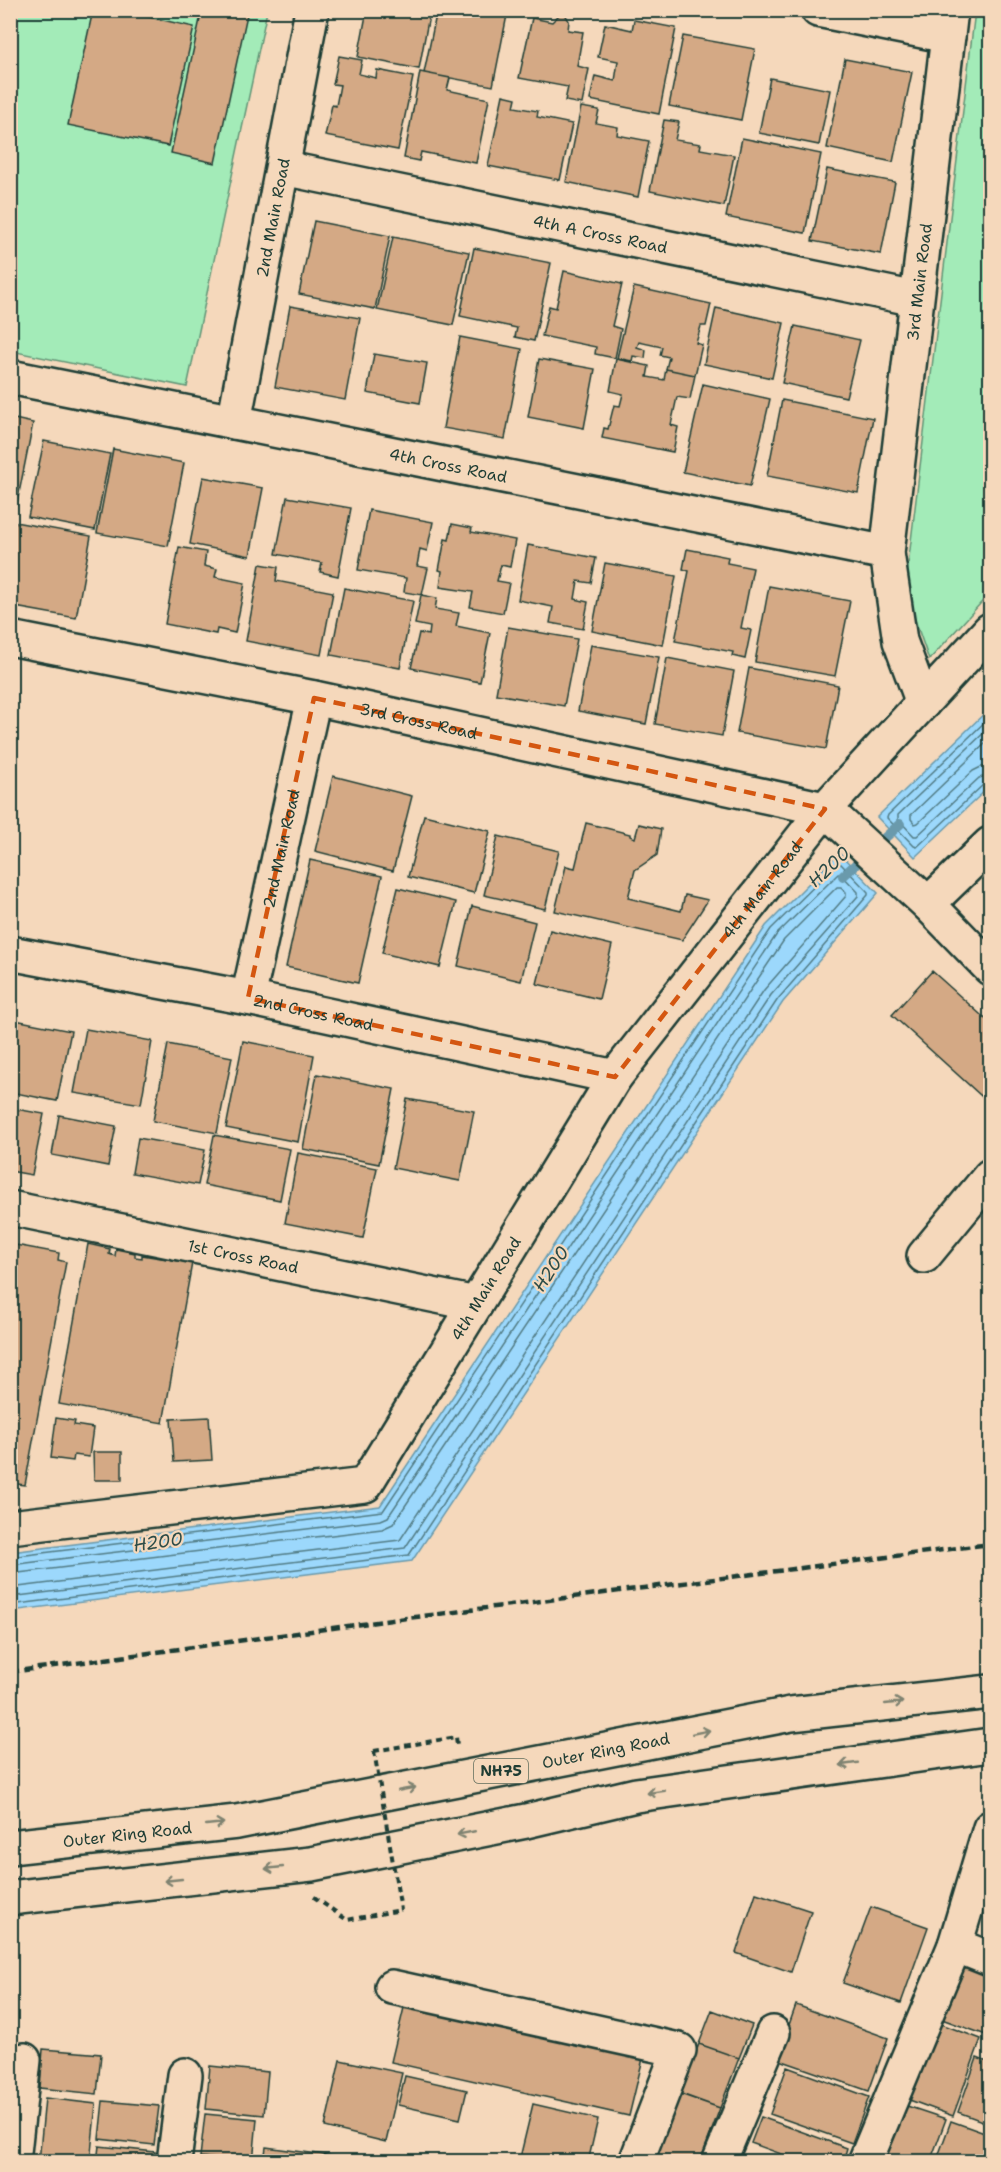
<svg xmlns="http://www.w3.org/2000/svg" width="1001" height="2172" viewBox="0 0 1001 2172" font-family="'Shantell Sans',sans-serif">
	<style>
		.green { fill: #a3ebb8; stroke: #619476; stroke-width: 1.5 }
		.water { fill: #9cd8fc; stroke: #6a9aac; stroke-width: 1.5 }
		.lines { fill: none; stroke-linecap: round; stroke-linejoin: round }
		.shore { stroke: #517b84; stroke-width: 1.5 }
		.stream { stroke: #6a9aac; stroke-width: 10 }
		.building { fill: #d4a985; stroke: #1f3d34; stroke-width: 1.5 }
		.minor-casing { stroke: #1f3d34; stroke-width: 38 }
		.highway-casing { stroke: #1f3d34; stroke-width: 38 }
		.path { stroke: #1f3d34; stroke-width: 4; stroke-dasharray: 6 4.5; stroke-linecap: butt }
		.minor { stroke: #f5d8bb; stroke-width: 33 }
		.highway { stroke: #f5d8bb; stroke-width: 33 }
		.rail { stroke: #1f3d34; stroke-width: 4.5; stroke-dasharray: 9 4.5; stroke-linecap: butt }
		.path-bridge { stroke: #1f3d34; stroke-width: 4; stroke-dasharray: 6 4.5; stroke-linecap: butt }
		.oneway { stroke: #7f8371 }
		.marked { fill: none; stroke: #d45610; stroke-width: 4.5; stroke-dasharray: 12 8; stroke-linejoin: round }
		.labels { text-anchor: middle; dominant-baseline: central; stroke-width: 4.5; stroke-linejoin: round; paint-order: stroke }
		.shield { fill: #f5d8bb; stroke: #5f6c5c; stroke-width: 1.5 }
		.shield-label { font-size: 15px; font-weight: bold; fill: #1f3d34 }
		.street-label { font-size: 16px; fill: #1f3d34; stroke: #f5d8bb }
		.water-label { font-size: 18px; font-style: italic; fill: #2c4c48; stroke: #f5d8bb }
	</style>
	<rect width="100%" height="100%" fill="#f5d8bb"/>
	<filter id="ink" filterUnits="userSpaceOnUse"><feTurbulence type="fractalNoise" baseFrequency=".0167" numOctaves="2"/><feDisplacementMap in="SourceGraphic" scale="12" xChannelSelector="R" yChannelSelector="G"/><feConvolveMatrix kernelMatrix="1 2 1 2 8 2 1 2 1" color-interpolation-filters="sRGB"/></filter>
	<g filter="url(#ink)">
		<path class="green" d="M11,11H267L187,387L11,351Z
			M975,11H990V593L929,660L905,591Z"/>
		<path class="water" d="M990,708V786L915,857L877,817Z
			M839,853L878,893L783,1002L412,1561L11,1611V1552L380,1506L766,926Z"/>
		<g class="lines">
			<path class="shore" d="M990,717L888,815L887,818L914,846L917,847L984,784L990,782
				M990,727L898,815V819L914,836H917L979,778L990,775
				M990,739L911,815V819L915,824L918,823L973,771L981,767L990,766
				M10,1557L383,1511L771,929L838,863L841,864L868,892V895L778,999L409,1555L10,1605
				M10,1565L381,1520L388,1517L777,934L838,874H841L858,892V896L771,995L405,1548L10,1597
				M10,1574L382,1529L393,1524L784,940L837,887H841L846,892V896L764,990L400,1540L10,1588"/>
			<path class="stream" d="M843,876L900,824"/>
		</g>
		<path class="building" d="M93,10H117L194,27L168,146L68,125Z
			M202,10H248L215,163L171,153Z
			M367,10H430L419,69L358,57Z
			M437,10H508L493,86L424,73Z
			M560,14H565L569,21L568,30L583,32L577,66L589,69L582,104L565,101L568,87L519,78L532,18L552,22Z
			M634,20L676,28L659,114L590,100L595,76L615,81L618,61L598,57L605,24L632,30Z
			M683,36L755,49L741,120L669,106Z
			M339,56L362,60L359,74L376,78L377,70L413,77L398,150L325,136L332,105L336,106L340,85L333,84Z
			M845,59L912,72L893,162L827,148Z
			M420,72L450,78L447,90L489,99L476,163L421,152L419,161L404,158Z
			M770,78L830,90L819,145L759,133Z
			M503,95L516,98L514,107L538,111L537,117L572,124L560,180L488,166Z
			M581,107L599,110L596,123L618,127L617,135L649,141L638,197L566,182Z
			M664,120L679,122L675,140L701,144L700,149L734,155L724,206L650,191Z
			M742,138L821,154L805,233L726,217Z
			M827,169L895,182L881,254L812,241Z
			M314,221L390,236L375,309L299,294Z
			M393,237L469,252L453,325L377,310Z
			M474,248L551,263L534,341L515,337L517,328L460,316Z
			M564,271L622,284L612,326L621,329L615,358L595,354L596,347L542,336L549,306L556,308Z
			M634,287L711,304L706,326H701L696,343L702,345L695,375L666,369L669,357L660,355L662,347L639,342L637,347L646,350L645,358L633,356L632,361L617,358Z
			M290,306L360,318L345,400L275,387Z
			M716,308L784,323L772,378L704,364Z
			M795,326L860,340L846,397L782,383Z
			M460,337L522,349L505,439L443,428Z
			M374,354L427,363L420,403L367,393Z
			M539,359L595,369L584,428L528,417Z
			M616,359L649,366L647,377L664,380L666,369L695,375L690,399L677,397L671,425L678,427L673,452L602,438L604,428L608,429L614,405L620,406L623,394L610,391Z
			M703,384L770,399L750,486L683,472Z
			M782,400L873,418L858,493L767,476Z
			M10,418L33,423L15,513L10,512Z
			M44,441L110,454L95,530L28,517Z
			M113,449L184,463L168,546L97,533Z
			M203,477L263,488L250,556L190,544Z
			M287,497L351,508L338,576L320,572L322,563L276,554Z
			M369,510L433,522L427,551L420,549L417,566L428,568L422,595L404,592L406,578L358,570Z
			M15,522L91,536L76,618L10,606V543Z
			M452,524L472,528L471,532L515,540L510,567L501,565L497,581L509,583L503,613L470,607L473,592L440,587L442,571L439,570L445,539L449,540Z
			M528,545L596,558L591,583L578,581L575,599L588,602L583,629L550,623L553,607L518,600Z
			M179,547L206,552L204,566L217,569L215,577L245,583L235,633L217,629L216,634L165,624Z
			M687,549L728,557L727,563L753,568L741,628L751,630L745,659L732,656L733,652L675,641L689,571L683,569Z
			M605,563L676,576L663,645L592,631Z
			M260,564L278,567L276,581L333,592L321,655L246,641Z
			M769,586L850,601L835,676L755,662Z
			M344,588L413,601L400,668L331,655Z
			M421,595L437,598L435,609L459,613L456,626L490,633L480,682L411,668L419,633L429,635L430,627L415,624Z
			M508,627L577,639L564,706L496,694Z
			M591,645L659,657L646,724L578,711Z
			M667,658L734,671L722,736L655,724Z
			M749,668L838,685L826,749L737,733Z
			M333,776L412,796L393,871L315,851Z
			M424,815L490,831L474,893L408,877Z
			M586,823L630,834V836L635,838L639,824L661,829L657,855L635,870L628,898L681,911L685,895L708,900L682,940L555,911L566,866L575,868Z
			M498,836L559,851L545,909L484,895Z
			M310,860L382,876L358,983L286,967Z
			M398,888L456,902L440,967L382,953Z
			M472,906L535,922L521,981L458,966Z
			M550,930L612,945L599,999L537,984Z
			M932,971L990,1023V1104L892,1015Z
			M10,1019L71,1031L57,1101L10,1092Z
			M86,1029L152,1041L141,1104L74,1093Z
			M243,1041L314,1055L298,1142L226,1128Z
			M168,1044L232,1057L217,1133L153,1121Z
			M317,1074L394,1089L379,1164L303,1149Z
			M407,1099L474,1111L460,1181L393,1168Z
			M10,1108L44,1114L32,1175L10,1171Z
			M59,1115L116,1126L108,1166L52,1155Z
			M214,1135L290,1149L280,1200L204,1185Z
			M138,1138L205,1150L198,1185L132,1173Z
			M298,1153L377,1168L363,1238L285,1223Z
			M10,1244L59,1253L58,1260L66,1262L25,1485L10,1483Z
			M88,1244L110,1249L109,1254L115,1256L116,1249L135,1253V1257L142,1258V1255L192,1263L163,1423L59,1404Z
			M209,1417L212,1460L174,1462L171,1419Z
			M56,1418L75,1421L74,1425L93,1428L89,1457L74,1455L73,1461L51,1458Z
			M93,1452H122V1480H94Z
			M756,1893L811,1911L791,1972L736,1953Z
			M871,1907L928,1927L901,2003L843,1983Z
			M960,1962L990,1973V2024L986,2035L939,2018Z
			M407,1995L645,2050L629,2116L391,2062Z
			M796,2005L888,2038L869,2091L777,2059Z
			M712,2010L752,2025L739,2058L699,2044Z
			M933,2021L981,2039L953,2116L904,2098Z
			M699,2044L739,2058L720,2108L680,2094Z
			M43,2049L101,2054L97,2094L40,2088Z
			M977,2058L990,2063V2124L958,2112Z
			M340,2060L402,2073L386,2142L325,2127Z
			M210,2066L268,2072L264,2115L206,2109Z
			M787,2067L869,2097L852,2143L770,2114Z
			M405,2076L467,2090L460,2119L398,2105Z
			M673,2091L720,2108L700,2162H677L650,2151Z
			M45,2098L96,2104L90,2162H39Z
			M103,2101L159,2106L154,2145L99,2139Z
			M533,2104L598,2119L588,2162H519Z
			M904,2105L946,2119L930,2162H906L886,2154Z
			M205,2114L257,2119L253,2162L200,2157Z
			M761,2117L847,2148L843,2162H803L751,2143Z
			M951,2121L990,2135L980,2162H936Z
			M99,2146L155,2152L154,2162H97Z
			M266,2147L347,2158V2162H264Z
			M650,2151L677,2162H646Z"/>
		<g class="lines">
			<defs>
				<g id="minor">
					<path d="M818,10L948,36"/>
					<path id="s1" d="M283,168L916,299"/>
					<path id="s2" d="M10,377L887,553"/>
					<path id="s3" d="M234,422L312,10"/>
					<path id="s4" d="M10,638L314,698L825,809L928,904L990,968"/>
					<path id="s5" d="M923,703L900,641L887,553L951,10"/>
					<path d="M928,904L990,844"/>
					<path id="s6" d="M10,953L248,998L615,1077"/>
					<path id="s7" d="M248,998L314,698"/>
					<path id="s8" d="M10,1208L476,1304"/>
					<path d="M924,1256L990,1176"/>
					<path id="s9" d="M10,1527L365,1485L615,1077L825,809L990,630"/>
					<path d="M955,1945L990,1959"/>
					<path d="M392,1987L679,2050L636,2162"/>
					<path d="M13,2162L24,2060"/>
					<path d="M174,2162L185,2075"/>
					<path d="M719,2162L773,2033"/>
					<path d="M865,2162L955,1945L990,1828"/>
				</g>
				<g id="highway">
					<path id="s10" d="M10,1847L237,1822L791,1714L990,1692"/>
					<path d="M10,1898L311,1864L526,1821L636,1795L990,1745"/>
				</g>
			</defs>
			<use href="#minor" class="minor-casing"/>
			<use href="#highway" class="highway-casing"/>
			<path class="path" d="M374,1751L456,1737L457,1745
				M314,1897L347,1920L401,1910"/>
			<use href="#minor" class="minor"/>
			<use href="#highway" class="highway"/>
			<path class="rail" d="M10,1672L384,1621L990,1544"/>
			<path class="path-bridge" d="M374,1751L401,1910"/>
		</g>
		<defs><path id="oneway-shaft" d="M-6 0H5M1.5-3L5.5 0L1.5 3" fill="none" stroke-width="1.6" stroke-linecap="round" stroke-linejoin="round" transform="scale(1.5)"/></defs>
		<g class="oneway">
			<use href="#oneway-shaft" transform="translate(894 1703) rotate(-6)"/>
			<use href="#oneway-shaft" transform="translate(701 1732) rotate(-11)"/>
			<use href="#oneway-shaft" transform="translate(849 1764) rotate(172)"/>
			<use href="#oneway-shaft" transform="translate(407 1789) rotate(-11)"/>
			<use href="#oneway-shaft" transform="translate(656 1792) rotate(172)"/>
			<use href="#oneway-shaft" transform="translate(215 1824) rotate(-6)"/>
			<use href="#oneway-shaft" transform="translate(466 1833) rotate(169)"/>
			<use href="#oneway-shaft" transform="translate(274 1868) rotate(174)"/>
			<use href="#oneway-shaft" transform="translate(173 1880) rotate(174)"/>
		</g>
	</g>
	<path class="marked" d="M314,698L825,809L615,1077L248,998Z"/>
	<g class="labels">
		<rect class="shield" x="474" y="1759" width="54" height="24" rx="4.5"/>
		<g class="shield-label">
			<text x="501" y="1771">NH75</text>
		</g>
		<g class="street-label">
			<text stroke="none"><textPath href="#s3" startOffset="208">2nd Main Road</textPath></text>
			<text stroke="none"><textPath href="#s1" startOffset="324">4th A Cross Road</textPath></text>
			<text stroke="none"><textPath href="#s5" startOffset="428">3rd Main Road</textPath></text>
			<text stroke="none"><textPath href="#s2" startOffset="447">4th Cross Road</textPath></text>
			<text stroke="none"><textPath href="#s4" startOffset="417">3rd Cross Road</textPath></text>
			<text stroke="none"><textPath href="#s7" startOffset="153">2nd Main Road</textPath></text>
			<text stroke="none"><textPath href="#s9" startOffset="1074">4th Main Road</textPath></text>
			<text stroke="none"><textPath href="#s6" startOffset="309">2nd Cross Road</textPath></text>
			<text stroke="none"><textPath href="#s8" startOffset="238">1st Cross Road</textPath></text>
			<text stroke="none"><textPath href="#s9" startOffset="588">4th Main Road</textPath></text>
			<text stroke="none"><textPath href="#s10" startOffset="604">Outer Ring Road</textPath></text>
			<text stroke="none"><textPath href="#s10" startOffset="118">Outer Ring Road</textPath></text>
		</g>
		<g class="water-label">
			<text transform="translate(829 867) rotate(-43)">H200</text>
			<text transform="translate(551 1269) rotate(-57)">H200</text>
			<text transform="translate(158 1542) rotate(-8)">H200</text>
		</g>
	</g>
	<rect width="1001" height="2172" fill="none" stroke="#f5d8bb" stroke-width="36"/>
	<rect x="18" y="18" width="965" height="2136" fill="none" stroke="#1f3d34" stroke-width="2" filter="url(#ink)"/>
</svg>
